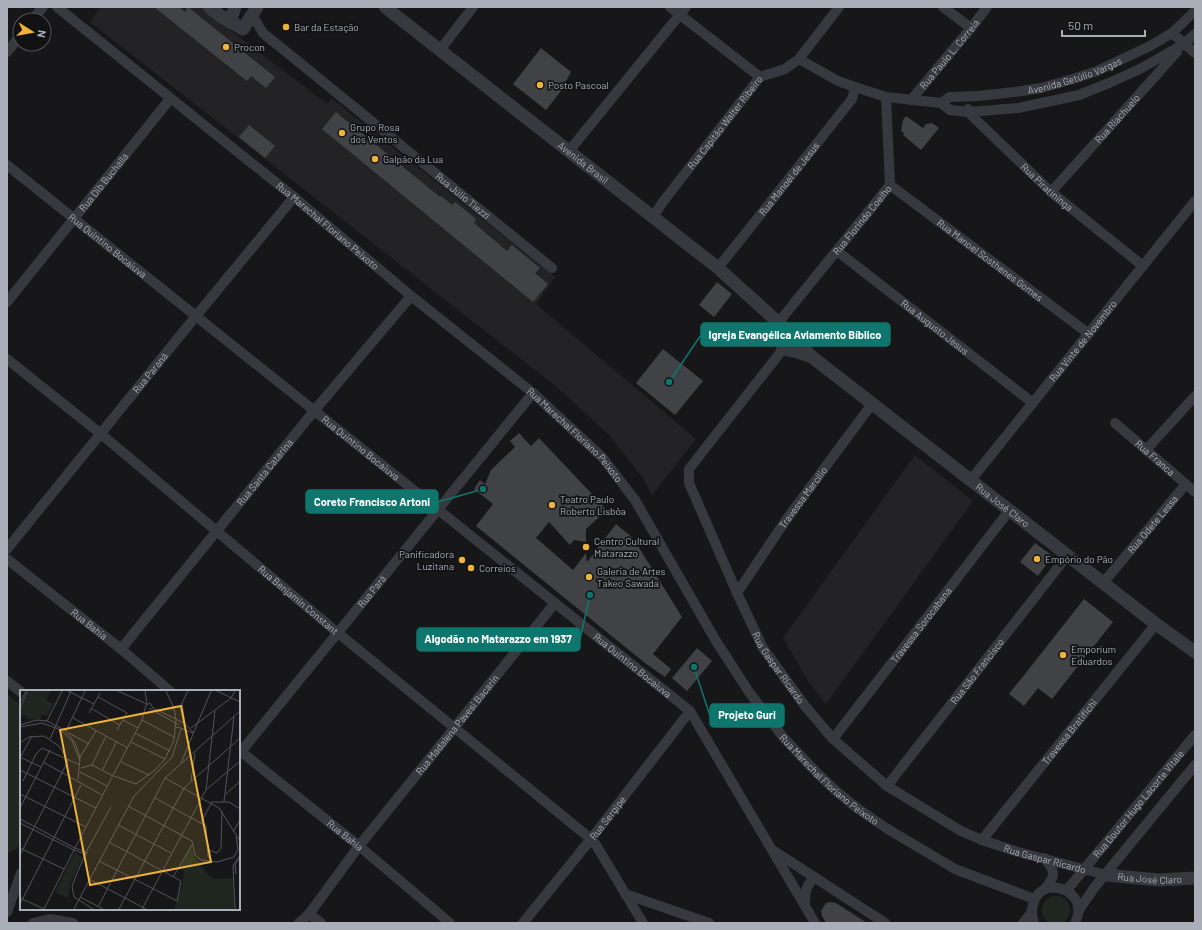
<svg xmlns="http://www.w3.org/2000/svg" width="1202" height="930" viewBox="0 0 1202 930" font-family="Barlow,sans-serif">
	<style>
		.built { fill: #232326 }
		.green { fill: #1f2720 }
		.building { fill: #414246 }
		.lines { fill: none; stroke-linecap: round; stroke-linejoin: round }
		.minor { stroke: #38393e; stroke-width: 10 }
		.tertiary { stroke: #38393e; stroke-width: 13 }
		.poi-dot { fill: #eeb33a; stroke: #121214; stroke-width: 1.5 }
		.labels { text-anchor: middle; dominant-baseline: central; stroke-width: 3.5; stroke-linejoin: round; paint-order: stroke }
		.poi-label { font-size: 10px; fill: #aaaeb9; stroke: #121214; text-anchor: start }
		.street-label { font-size: 10px; fill: #aaaeb9; stroke: #121214 }
		.inset-road { fill: none; stroke: #525359; stroke-width: 1 }
		.view { fill: #eeb33a; fill-opacity: 0.15; stroke: #eeb33a; stroke-width: 2 }
		.inset-edge { fill: none; stroke: #aaaeb9; stroke-width: 2 }
		.leader { fill: none; stroke: #0f766e; stroke-width: 1.5 }
		.callout-dot { fill: #0f766e; stroke: #121214; stroke-width: 1.5 }
		.callout { fill: #0f766e; stroke: #0f766e; stroke-width: 1.5 }
		.callout-label { font-size: 11px; text-anchor: middle; font-weight: bold; fill: #fff }
	</style>
	<rect width="100%" height="100%" fill="#171719"/>
	<path class="built" d="M100,7H200L327,104L331,98L555,277L536,304L696,439L652,495L643,478L609,435L558,388L90,22Z
		M915,455L973,501L826,704L808,681L783,638Z"/>
	<path class="green" d="M7,694L21,705V846L7,853Z
		M1042 910a14 14 0 1 1 28 0a14 14 0 1 1-28 0Z"/>
	<path class="building" d="M154,7H179L185,12L188,7L275,77L266,88L251,76L247,81Z
		M541,48L571,72L564,85L565,86L546,110L513,84Z
		M336,112L440,197L441,196L452,205L455,202L476,219L474,223L507,251L512,245L540,268L535,273L548,284L533,302L322,129Z
		M906,116L923,128L926,124L932,123L939,128L921,150L903,135L904,133L901,131L903,120Z
		M249,125L275,146L265,158L239,137Z
		M717,282L732,294L714,317L699,305Z
		M663,349L703,381L675,415L636,383Z
		M519,433L531,446L539,438L607,510L586,529V542L574,540L570,545L549,522L536,538L573,570L586,553L587,562L616,524L633,538L682,617L653,654L671,669L665,677L645,663L476,526L493,504L474,489L480,480L485,484L491,470L515,447L510,441Z
		M1035,543L1053,556L1038,576L1020,562Z
		M1084,599L1113,622L1052,699L1038,688L1024,706L1009,694Z
		M697,648L712,661L687,691L672,678Z
		M831,902L836,903L867,923H826L822,916L821,911L826,903Z"/>
	<g class="lines">
		<g class="minor">
			<path id="s1" d="M57,7L294,197L411,296L533,393L602,457L635,500L716,641L749,692L783,737L818,774L836,791L857,808L886,828L955,869L1034,899"/>
			<path d="M670,7L760,77"/>
			<path d="M943,7L971,28"/>
			<path id="s2" d="M252,15L263,33L552,268"/>
			<path d="M32,20L43,7"/>
			<path d="M1172,33L1195,53"/>
			<path d="M440,50L473,7"/>
			<path d="M7,52L20,36"/>
			<path d="M799,59L838,81L855,87L886,97L941,103L950,110L968,112L1018,108L1079,95L1109,83L1140,69L1184,44L1195,34"/>
			<path id="s3" d="M911,100L971,28L987,7"/>
			<path id="s4" d="M941,103L950,97L978,96L1015,92L1041,88L1073,79L1097,71L1150,46L1172,33L1195,11"/>
			<path id="s5" d="M968,109V112L1051,192L1143,266"/>
			<path d="M569,151L686,7"/>
			<path id="s6" d="M7,165L690,711L815,923"/>
			<path id="s7" d="M890,185L1089,334"/>
			<path id="s8" d="M1051,192L1177,52"/>
			<path id="s9" d="M653,217L662,203L760,77L785,69L799,59L839,7"/>
			<path id="s10" d="M837,251L1033,403"/>
			<path id="s11" d="M718,268L852,99L855,87"/>
			<path id="s12" d="M7,302L170,99"/>
			<path id="s13" d="M778,323L890,185L886,97"/>
			<path id="s14" d="M783,349L689,469V483L737,593L763,648L805,706L833,739L887,786L961,831L982,840L1018,852L1106,875"/>
			<path id="s15" d="M7,359L101,434L338,633L591,839L596,845L643,923"/>
			<path id="s16" d="M1115,423L1195,492"/>
			<path d="M1146,450L1195,396"/>
			<path id="s17" d="M970,481L1195,201"/>
			<path id="s18" d="M7,549L196,316L294,197"/>
			<path id="s19" d="M7,559L121,649L170,691"/>
			<path id="s20" d="M1103,583L1186,484"/>
			<path id="s21" d="M737,593L786,520L872,404"/>
			<path id="s22" d="M121,649L314,411L411,296"/>
			<path d="M7,681L21,692"/>
			<path id="s23" d="M833,739L1009,511"/>
			<path id="s24" d="M239,750L359,846L450,923"/>
			<path id="s25" d="M239,754L533,393"/>
			<path id="s26" d="M887,786L1067,556"/>
			<path id="s27" d="M982,840L1156,624"/>
			<path d="M774,851L885,923"/>
			<path d="M1044,890C1056,876 1056,871 1044,858"/>
			<path id="s28" d="M1067,890L1195,735"/>
			<path d="M625,894L709,923"/>
			<path d="M805,906C805,892 805,888 814,877"/>
			<path d="M1079,910L1094,888L1195,765"/>
			<path d="M7,912L21,873"/>
			<path d="M309,914L321,923"/>
			<path d="M33,923L50,919L73,923"/>
			<path id="s29" d="M299,923L309,914L359,846L555,603"/>
			<path id="s30" d="M523,923L591,839L690,711"/>
			<path d="M1023,923L1031,913"/>
			<path d="M1034,923C1032,916 1031,912 1033,905C1040,872 1092,890 1075,923"/>
		</g>
		<g class="tertiary">
			<path d="M209,7L222,17L243,29L257,7"/>
			<path id="s31" d="M385,7L718,268L791,334L812,357L1156,624L1195,652"/>
			<path d="M230,22L235,7"/>
			<path d="M778,323L783,349L797,352L810,356"/>
			<path id="s32" d="M1106,875L1159,880L1195,878"/>
		</g>
	</g>
	<g class="poi-dot">
		<circle cx="286" cy="27" r="4"/>
		<circle cx="226" cy="47" r="4"/>
		<circle cx="540" cy="85" r="4"/>
		<circle cx="342" cy="133" r="4"/>
		<circle cx="375" cy="159" r="4"/>
		<circle cx="552" cy="505" r="4"/>
		<circle cx="586" cy="547" r="4"/>
		<circle cx="1037" cy="559" r="4"/>
		<circle cx="462" cy="560" r="4"/>
		<circle cx="471" cy="568" r="4"/>
		<circle cx="589" cy="577" r="4"/>
		<circle cx="1063" cy="655" r="4"/>
	</g>
	<g class="labels">
		<g class="poi-label">
			<text x="294" y="27">Bar da Estação</text>
			<text x="234" y="47">Procon</text>
			<text x="548" y="85">Posto Pascoal</text>
			<text x="350" y="127">Grupo Rosa<tspan x="350" dy="12">dos Ventos</tspan></text>
			<text x="383" y="159">Galpão da Lua</text>
			<text x="560" y="499">Teatro Paulo<tspan x="560" dy="12">Roberto Lisbôa</tspan></text>
			<text x="594" y="541">Centro Cultural<tspan x="594" dy="12">Matarazzo</tspan></text>
			<text x="454" y="554" text-anchor="end">Panificadora<tspan x="454" dy="12">Luzitana</tspan></text>
			<text x="1045" y="559">Empório do Pão</text>
			<text x="479" y="568">Correios</text>
			<text x="597" y="571">Galeria de Artes<tspan x="597" dy="12">Takeo Sawada</tspan></text>
			<text x="1071" y="649">Emporium<tspan x="1071" dy="12">Eduardos</tspan></text>
		</g>
		<g class="street-label">
			<text stroke="none"><textPath href="#s3" startOffset="60">Rua Paulo L. Correia</textPath></text>
			<text stroke="none"><textPath href="#s4" startOffset="138">Avenida Getúlio Vargas</textPath></text>
			<text stroke="none"><textPath href="#s8" startOffset="99">Rua Riachuelo</textPath></text>
			<text stroke="none"><textPath href="#s9" startOffset="119">Rua Capitão Walter Ribeiro</textPath></text>
			<text stroke="none"><textPath href="#s31" startOffset="252">Avenida Brasil</textPath></text>
			<text stroke="none"><textPath href="#s11" startOffset="114">Rua Manoel de Jesus</textPath></text>
			<text stroke="none"><textPath href="#s12" startOffset="154">Rua Dib Buchalla</textPath></text>
			<text stroke="none"><textPath href="#s5" startOffset="112">Rua Piratininga</textPath></text>
			<text stroke="none"><textPath href="#s2" startOffset="279">Rua Júlio Tiezzi</textPath></text>
			<text stroke="none"><textPath href="#s13" startOffset="133">Rua Florindo Coelho</textPath></text>
			<text stroke="none"><textPath href="#s1" startOffset="348">Rua Marechal Floriano Peixoto</textPath></text>
			<text stroke="none"><textPath href="#s6" startOffset="129">Rua Quintino Bocaiuva</textPath></text>
			<text stroke="none"><textPath href="#s7" startOffset="125">Rua Manoel Sosthenes Gomes</textPath></text>
			<text stroke="none"><textPath href="#s10" startOffset="124">Rua Augusto Jesus</textPath></text>
			<text stroke="none"><textPath href="#s17" startOffset="180">Rua Vinte de Novembro</textPath></text>
			<text stroke="none"><textPath href="#s18" startOffset="227">Rua Paraná</textPath></text>
			<text stroke="none"><textPath href="#s1" startOffset="672">Rua Marechal Floriano Peixoto</textPath></text>
			<text stroke="none"><textPath href="#s6" startOffset="453">Rua Quintino Bocaiuva</textPath></text>
			<text stroke="none"><textPath href="#s16" startOffset="53">Rua Franca</textPath></text>
			<text stroke="none"><textPath href="#s22" startOffset="228">Rua Santa Catarina</textPath></text>
			<text stroke="none"><textPath href="#s21" startOffset="116">Travessa Marcílio</textPath></text>
			<text stroke="none"><textPath href="#s31" startOffset="794">Rua José Claro</textPath></text>
			<text stroke="none"><textPath href="#s20" startOffset="77">Rua Odete Lessa</textPath></text>
			<text stroke="none"><textPath href="#s25" startOffset="210">Rua Pará</textPath></text>
			<text stroke="none"><textPath href="#s15" startOffset="378">Rua Benjamin Constant</textPath></text>
			<text stroke="none"><textPath href="#s19" startOffset="105">Rua Bahia</textPath></text>
			<text stroke="none"><textPath href="#s23" startOffset="144">Travessa Sorocabana</textPath></text>
			<text stroke="none"><textPath href="#s6" startOffset="801">Rua Quintino Bocaiuva</textPath></text>
			<text stroke="none"><textPath href="#s14" startOffset="372">Rua Gaspar Ricardo</textPath></text>
			<text stroke="none"><textPath href="#s26" startOffset="146">Rua São Francisco</textPath></text>
			<text stroke="none"><textPath href="#s29" startOffset="254">Rua Madalena Pavesi Bacarin</textPath></text>
			<text stroke="none"><textPath href="#s27" startOffset="139">Travessa Bratifichi</textPath></text>
			<text stroke="none"><textPath href="#s1" startOffset="1104">Rua Marechal Floriano Peixoto</textPath></text>
			<text stroke="none"><textPath href="#s28" startOffset="112">Rua Doutor Hugo Lacorte Vitale</textPath></text>
			<text stroke="none"><textPath href="#s30" startOffset="135">Rua Sergipe</textPath></text>
			<text stroke="none"><textPath href="#s24" startOffset="136">Rua Bahia</textPath></text>
			<text stroke="none"><textPath href="#s14" startOffset="709">Rua Gaspar Ricardo</textPath></text>
			<text stroke="none"><textPath href="#s32" startOffset="44">Rua José Claro</textPath></text>
		</g>
	</g>
	<g transform="translate(20 690)">
		<rect width="220" height="220" fill="#171719"/>
		<path d="M10,1H31L26,10L33,14L27,26L22,24L20,29H8L5,25L0,27V19ZM171,156L174,167L189,186L195,189L213,188L214,219H154L163,193L164,180L160,178ZM55,162L62,168L50,195L48,208L35,202Z" fill="#1f2720"/>
		<path class="inset-road" d="M48,1L74,14M98,1L127,14M125,1L127,13M197,1L220,12M78,7L107,23L97,40M0,13L6,1M126,15L130,13L133,18L164,33L173,42M0,18L8,1M129,18L159,35M72,19L100,35M69,23L80,3M53,28L108,58M103,30L118,38M122,30L154,47M27,31L42,1M165,34L162,13L168,1M0,35L17,30L27,31L46,41L55,53L60,67L58,90M0,37L22,33L41,40L52,51L60,71M155,38L158,37L173,43M171,38L211,8L215,1M46,41L65,1M49,43L69,54M115,43L150,61M30,49L51,1M111,52L145,69M0,53L9,47L24,46L39,56L45,66M0,67L21,77M60,67L76,41M0,68L12,46M23,72L82,105M101,72L129,85M161,73L191,1M72,75L86,46M61,78L72,75L93,86M0,80L76,118M82,81L97,51M60,82L87,96M94,86L116,94L135,80L145,69L154,50L156,30L154,18L146,1M145,88L199,118L220,151M3,91L16,64L22,58L60,75M171,91L175,63M187,99L220,71M0,104L66,137M206,104L220,91M135,108L186,136L188,166L192,172M192,112H209L220,119M204,112L214,26M108,116L172,151L175,165L181,170L197,172L214,167L218,159L216,146M0,118L30,60M0,129L55,158L24,219M181,132L192,112M0,133L54,160M98,135L151,163M213,142L220,130M0,158L44,179M54,160L67,165M189,160L197,163L201,158L202,121M68,163L55,158L122,30L126,15M0,165L49,69M79,171L157,211L161,191L89,152M216,184L215,174L220,168M153,187L173,153M69,189L126,219M60,207L83,219M0,208L24,219M0,214L61,95M78,217L145,88L220,21M54,219L114,106L152,67L161,39M73,219L54,207L52,196L65,164L91,117M99,219L164,98L220,48M122,219L186,100L195,21M215,219L213,176L220,165"/>
		<path class="view" d="M161,16L191,172L70,195L40,40Z"/>
		<rect width="220" height="220" class="inset-edge"/>
	</g>
	<path class="leader" d="M669 382L701 335M483 489L438 502M590 595L580 639M694 667L710 716"/>
	<g class="callout-dot">
		<circle cx="669" cy="382" r="4"/>
		<circle cx="483" cy="489" r="4"/>
		<circle cx="590" cy="595" r="4"/>
		<circle cx="694" cy="667" r="4"/>
	</g>
	<g class="callout">
		<rect x="701" y="323" width="189" height="23" rx="4"/>
		<rect x="306" y="490" width="132" height="23" rx="4"/>
		<rect x="417" y="628" width="163" height="23" rx="4"/>
		<rect x="710" y="704" width="74" height="23" rx="4"/>
	</g>
	<g class="callout-label">
		<text x="795" y="339">Igreja Evangélica Aviamento Bíblico</text>
		<text x="372" y="506">Coreto Francisco Artoni</text>
		<text x="498" y="643">Algodão no Matarazzo em 1937</text>
		<text x="747" y="719">Projeto Guri</text>
	</g>
	<rect width="1202" height="930" fill="none" stroke="#aaaeb9" stroke-width="16"/>
	<g transform="translate(32 32) rotate(101)"><circle r="19" fill="#121214" stroke="#4f5056"/>
	<path d="M0-3L7 15L0 10L-7 15Z" fill="#eeb33a"/>
	<text y="-6" font-size="11" font-weight="bold" text-anchor="middle" fill="#aaaeb9">N</text>
	</g>
	<path d="M1062 30v6h83v-6" fill="none" stroke="#aaaeb9" stroke-width="2"/>
	<text x="1068" y="30" font-size="12" fill="#aaaeb9" stroke="#121214" stroke-width="3" paint-order="stroke">50 m</text>
</svg>
